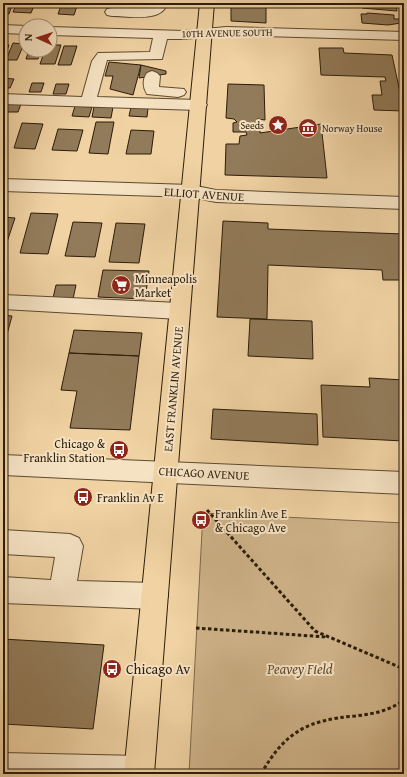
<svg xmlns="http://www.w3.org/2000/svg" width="407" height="777" viewBox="0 0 407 777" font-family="'Gentium Book Plus',serif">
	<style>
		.green { fill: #cfb389; stroke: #7e684a }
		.building { fill: #927b5a; stroke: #2c1c0a }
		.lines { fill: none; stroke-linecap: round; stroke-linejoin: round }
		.minor-casing { stroke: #5d4a30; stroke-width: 2 }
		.major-casing { stroke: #2c1c0a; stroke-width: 2 }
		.path { stroke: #2c1c0a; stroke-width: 3; stroke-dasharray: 3.5 2.5; stroke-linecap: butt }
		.minor { fill: #f5e2c3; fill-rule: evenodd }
		.major { fill: #f0d2a3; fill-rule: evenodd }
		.labels { text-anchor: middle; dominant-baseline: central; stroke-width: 4; stroke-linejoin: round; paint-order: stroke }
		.far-street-label { font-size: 10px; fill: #2c1c0a; stroke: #f5e2c3 }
		.far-poi-label { font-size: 10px; fill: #2c1c0a; stroke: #f5e2c3; text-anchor: end }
		.street-label { font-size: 12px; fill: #2c1c0a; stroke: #f5e2c3 }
		.poi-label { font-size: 12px; fill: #2c1c0a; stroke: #f5e2c3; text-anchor: start }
		.near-poi-label { font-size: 14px; fill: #2c1c0a; stroke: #f5e2c3; text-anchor: start }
		.near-park-label { font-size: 14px; font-style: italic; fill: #5d4930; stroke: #f5e2c3 }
	</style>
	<rect width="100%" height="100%" fill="#f0d2a3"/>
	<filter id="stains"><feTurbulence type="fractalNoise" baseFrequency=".005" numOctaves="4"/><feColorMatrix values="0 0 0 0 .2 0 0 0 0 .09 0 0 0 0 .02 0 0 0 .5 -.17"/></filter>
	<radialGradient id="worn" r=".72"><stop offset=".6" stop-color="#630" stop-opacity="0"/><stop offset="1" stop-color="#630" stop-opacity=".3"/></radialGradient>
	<path class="green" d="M203,513L404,523V774H189Z"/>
	<path class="building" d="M3,3H13L9,14L3,13Z
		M17,3H35L31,13L13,12Z
		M62,3H78L74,15L58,14Z
		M231,3H266V23L231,21Z
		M361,3H396L397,11L362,8Z
		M367,13L394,15V19H400L401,23L388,25L362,23L361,14H367Z
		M13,43L24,44L17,60H6Z
		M3,45H9L3,61Z
		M50,45H61L55,64H40L45,50H50Z
		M64,46H77L71,65H58Z
		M319,48H343L344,53L392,55L404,111L374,110L372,95H382L380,81H386L385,77L321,75Z
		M29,50H41L38,59H26Z
		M109,62L141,65L133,95L110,89L113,76H105Z
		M141,65L166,71V74L139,78Z
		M3,78L14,79L10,88H3Z
		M32,83H44L41,92H29Z
		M56,84H69L66,94H53Z
		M228,84L264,85L265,120L257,119V123H260V133L321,124L327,178L225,175L226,144H239L240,136L247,135L246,132H233V123L237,122L234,119L226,118Z
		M6,103L21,104L18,112H3Z
		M75,106L92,107L89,117L72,116Z
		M94,107H113L111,118L92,117Z
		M131,107L148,108L147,117L129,116Z
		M96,122H114L108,154L89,153Z
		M22,123L43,124L35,149L14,148Z
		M58,129L83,130L77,151L52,150Z
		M131,130L154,131L151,154H126Z
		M31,213L58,214L48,254L20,253Z
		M3,217L15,218L7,242H3Z
		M223,221L268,223V229L404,234V280H383L382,270L268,265L267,319L217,317Z
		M73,222L102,223L95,257L65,256Z
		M116,223L145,224L139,263L109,262Z
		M103,270L149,271L145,299L98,297Z
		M56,285H76L73,299L53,298Z
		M3,315L12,316L3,349Z
		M250,319L312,321L313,359L248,356Z
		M74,330L142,333L139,356L69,353Z
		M69,353L139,356L130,430L70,428L77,391L61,390Z
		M369,378L404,380V441L323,437L321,385L370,387Z
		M213,409L317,414L318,445L211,439Z
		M3,639L104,645L93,729L3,724Z"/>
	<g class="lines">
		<defs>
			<path id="minor" d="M153,3H167C163,23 127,16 112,16L107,15L105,12L107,9L112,8H149Z
				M3,25L27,26L26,34L3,33Z
				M50,27L184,31L226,27L404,32V40L226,35L184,39H167L162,59L107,60L97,97L199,100L205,102L207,105L205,108L199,110L3,104V94L82,97L92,61L98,53L150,52L153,38L50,35Z
				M152,71L157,73L160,76L159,87L184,89L186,92L184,95L178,97L147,94C143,88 142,80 147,73Z
				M3,179L191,185L216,190L404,197V209L216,202L191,197L3,191Z
				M3,295L180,303L187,306L190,311L187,316L180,319L3,309Z
				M3,455L404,472V494L3,475Z
				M3,530L70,534L79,538L83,546L77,581L155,583L164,587L168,596L164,605L155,609L3,603V577L51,580L55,557L3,554Z
				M3,753L140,756L151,760L155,771L154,774H3Z"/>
			<path id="major" d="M200,3H214L154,774H124Z"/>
		</defs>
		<use href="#minor" class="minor-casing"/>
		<use href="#major" class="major-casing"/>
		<path class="path" d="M207,510L315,631L404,669
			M196,628L327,637
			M261,774C285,732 307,720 355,716C373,714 389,711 404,700"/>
		<use href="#minor" class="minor"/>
		<use href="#major" class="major"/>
	</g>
	<defs>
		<symbol id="sight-disc" viewBox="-11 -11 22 22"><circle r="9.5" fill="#8f2418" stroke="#f5e2c3"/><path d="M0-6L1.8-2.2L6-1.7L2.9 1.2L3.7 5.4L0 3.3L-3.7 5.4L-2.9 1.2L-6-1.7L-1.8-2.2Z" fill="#fff"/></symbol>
		<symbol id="museum-disc" viewBox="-11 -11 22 22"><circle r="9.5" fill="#8f2418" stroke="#f5e2c3"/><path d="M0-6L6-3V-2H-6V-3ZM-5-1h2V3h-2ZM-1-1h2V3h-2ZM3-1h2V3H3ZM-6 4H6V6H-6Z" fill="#fff"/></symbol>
		<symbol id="supermarket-disc" viewBox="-11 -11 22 22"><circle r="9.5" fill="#8f2418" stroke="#f5e2c3"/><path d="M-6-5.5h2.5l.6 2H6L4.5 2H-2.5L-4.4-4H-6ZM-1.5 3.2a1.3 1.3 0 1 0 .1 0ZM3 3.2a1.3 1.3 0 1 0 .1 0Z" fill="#fff"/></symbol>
		<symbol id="bus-disc" viewBox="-11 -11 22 22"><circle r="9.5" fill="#8f2418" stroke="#f5e2c3"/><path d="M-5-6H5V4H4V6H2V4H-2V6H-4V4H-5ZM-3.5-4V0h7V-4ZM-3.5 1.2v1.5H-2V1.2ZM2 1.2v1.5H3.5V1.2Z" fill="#fff"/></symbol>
	</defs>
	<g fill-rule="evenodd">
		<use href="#sight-disc" x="267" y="114" width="22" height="22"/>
		<use href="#museum-disc" x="297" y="117" width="22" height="22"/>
		<use href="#supermarket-disc" x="110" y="274" width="22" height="22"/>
		<use href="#bus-disc" x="108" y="439" width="22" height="22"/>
		<use href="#bus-disc" x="72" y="486" width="22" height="22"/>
		<use href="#bus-disc" x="190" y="509" width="22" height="22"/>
		<use href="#bus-disc" x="101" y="658" width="22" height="22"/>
	</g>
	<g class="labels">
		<g class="far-street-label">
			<text transform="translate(227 33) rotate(-1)">10TH AVENUE SOUTH</text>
		</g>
		<g class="far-poi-label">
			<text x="264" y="125">Seeds</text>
			<text x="322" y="128" text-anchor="start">Norway House</text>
		</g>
		<g class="street-label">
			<text transform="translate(204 194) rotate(4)">ELLIOT AVENUE</text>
			<text transform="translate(173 389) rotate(-85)">EAST FRANKLIN AVENUE</text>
			<text transform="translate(204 473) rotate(3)">CHICAGO AVENUE</text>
		</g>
		<g class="poi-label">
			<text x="135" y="278">Minneapolis<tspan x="135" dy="14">Market</tspan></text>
			<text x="105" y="443" text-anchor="end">Chicago &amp;<tspan x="105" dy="14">Franklin Station</tspan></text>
			<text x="97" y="497">Franklin Av E</text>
			<text x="215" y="513">Franklin Ave E<tspan x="215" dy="14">&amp; Chicago Ave</tspan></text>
		</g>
		<g class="near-poi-label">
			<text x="126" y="669">Chicago Av</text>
		</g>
		<g class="near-park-label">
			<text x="300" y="669">Peavey Field</text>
		</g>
	</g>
	<rect width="407" height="777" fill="none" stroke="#f0d2a3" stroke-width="16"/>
	<rect x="4" y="4" width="399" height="769" fill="none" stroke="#2c1c0a" stroke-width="2"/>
	<rect x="8" y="8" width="391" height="761" fill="none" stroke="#2c1c0a"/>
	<g transform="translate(38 38) rotate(273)"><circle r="19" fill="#f5e2c3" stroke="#a59379"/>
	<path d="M0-3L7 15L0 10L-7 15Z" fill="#8f2418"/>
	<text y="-6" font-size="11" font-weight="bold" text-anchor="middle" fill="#2c1c0a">N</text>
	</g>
	<rect width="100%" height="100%" filter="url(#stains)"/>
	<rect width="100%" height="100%" fill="url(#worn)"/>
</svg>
